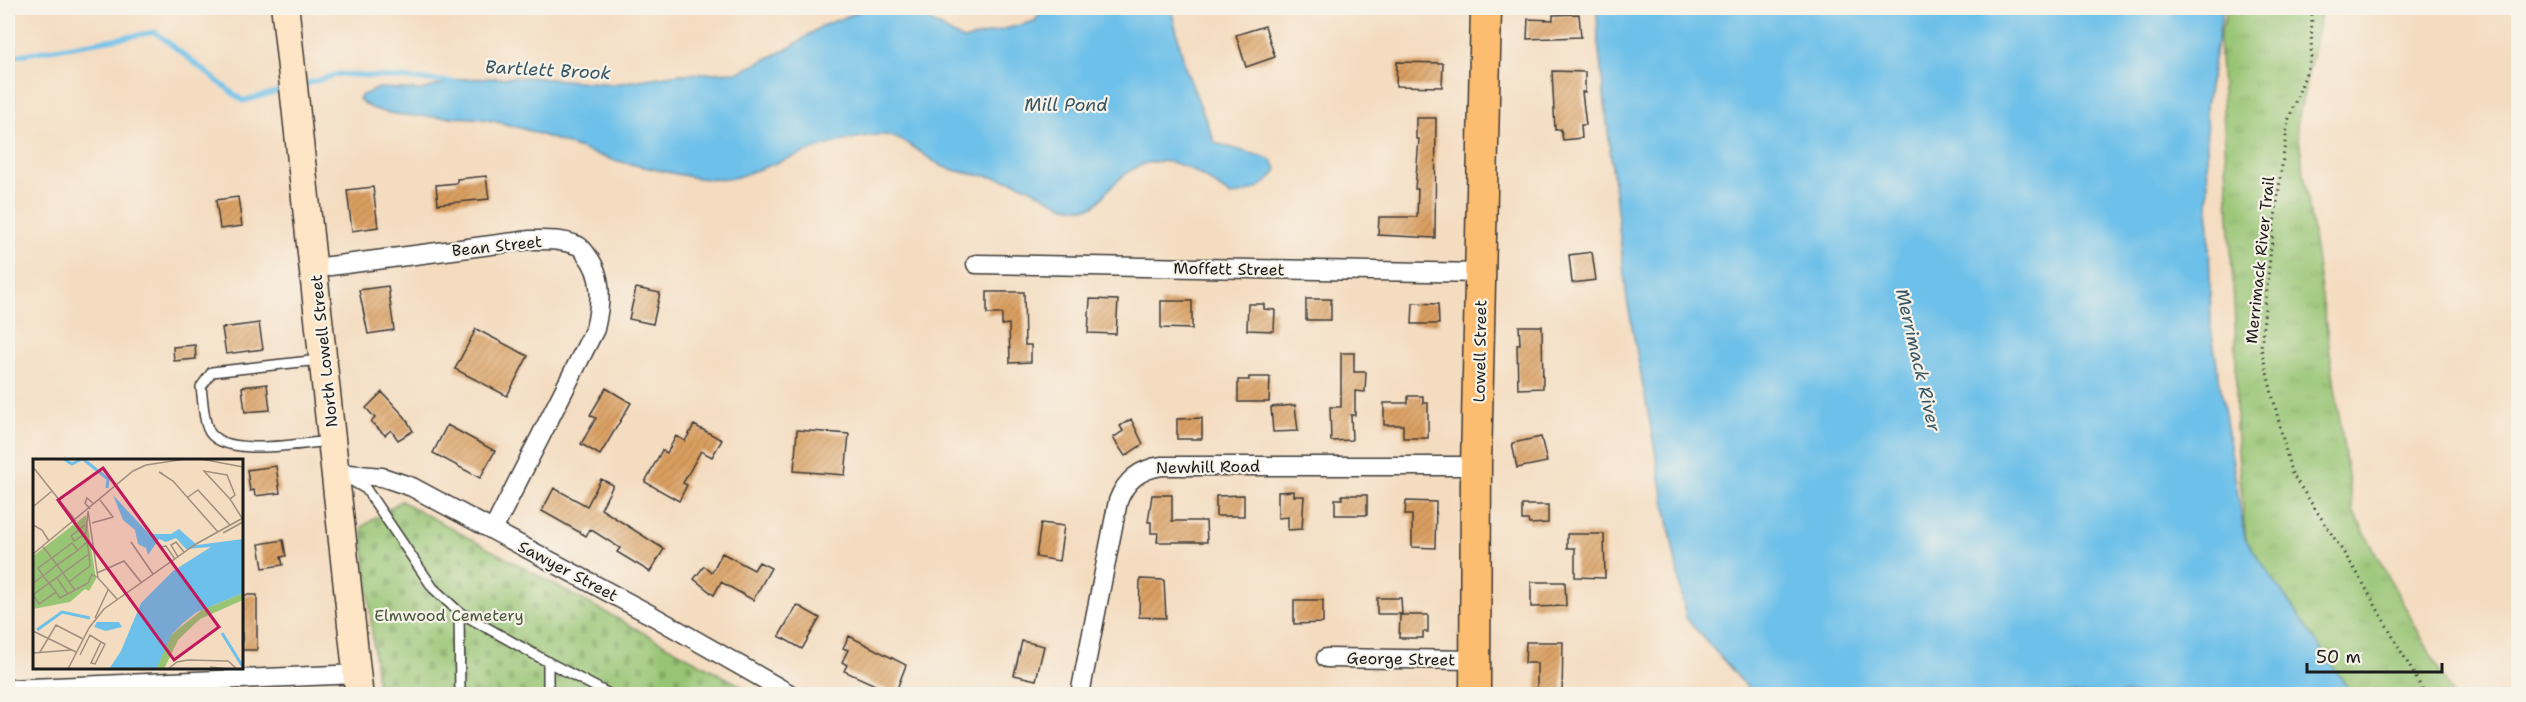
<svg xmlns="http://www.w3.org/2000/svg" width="2526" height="702" viewBox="0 0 2526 702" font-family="'Shantell Sans',sans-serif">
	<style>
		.grass { fill: url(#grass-tufts); stroke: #5a7048; stroke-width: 1.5 }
		.cemetery { fill: url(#cemetery-stones); stroke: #5a7048; stroke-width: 1.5 }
		.water { fill: #6dc0e9; stroke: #446e82; stroke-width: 1.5 }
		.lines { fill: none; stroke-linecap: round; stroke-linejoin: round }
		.stream { stroke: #6dc0e9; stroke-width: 5 }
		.building { fill: url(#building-hatch) }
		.service-casing { stroke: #3c3935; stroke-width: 12 }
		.minor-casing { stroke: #3c3935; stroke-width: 21 }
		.secondary-casing { stroke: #3c3935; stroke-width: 30 }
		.primary-casing { stroke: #3c3935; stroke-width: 33 }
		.path { stroke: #3c3935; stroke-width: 3; stroke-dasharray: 1.5 4.5; stroke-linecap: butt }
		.service { stroke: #fff; stroke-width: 9 }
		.minor { stroke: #fff; stroke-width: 18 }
		.secondary { stroke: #fee5c5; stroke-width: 27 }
		.primary { stroke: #fcbd6f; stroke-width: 30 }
		.labels { text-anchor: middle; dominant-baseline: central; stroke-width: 4.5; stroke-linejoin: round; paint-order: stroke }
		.street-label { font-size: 16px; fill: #1c1c1c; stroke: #f7f3e8 }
		.park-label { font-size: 16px; fill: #47573b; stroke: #f7f3e8 }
		.water-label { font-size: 18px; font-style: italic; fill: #385564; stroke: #f7f3e8 }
		.inset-river { fill: none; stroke: #6dc0e9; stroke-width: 3 }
		.inset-road { fill: none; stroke: #9e8f7e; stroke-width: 1.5 }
		.view { fill: #c2185b; fill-opacity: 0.15; stroke: #c2185b; stroke-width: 3 }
		.inset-edge { fill: none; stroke: #1c1c1c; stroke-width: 3 }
	</style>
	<defs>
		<pattern id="grass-tufts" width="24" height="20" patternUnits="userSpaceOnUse" patternTransform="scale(1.5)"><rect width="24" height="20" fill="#98c574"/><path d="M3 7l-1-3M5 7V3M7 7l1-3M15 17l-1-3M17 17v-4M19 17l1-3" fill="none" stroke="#82a964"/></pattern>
		<pattern id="cemetery-stones" width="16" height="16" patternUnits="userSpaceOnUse" patternTransform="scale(1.5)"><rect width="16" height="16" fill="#98c574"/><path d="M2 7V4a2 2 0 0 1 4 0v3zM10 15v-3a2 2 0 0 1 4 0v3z" fill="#82a964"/></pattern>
		<pattern id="building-hatch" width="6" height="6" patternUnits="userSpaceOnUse" patternTransform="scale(1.5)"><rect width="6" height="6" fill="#da9f61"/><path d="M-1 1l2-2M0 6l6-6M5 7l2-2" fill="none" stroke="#ba8854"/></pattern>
	</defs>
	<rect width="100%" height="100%" fill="#f7f3e8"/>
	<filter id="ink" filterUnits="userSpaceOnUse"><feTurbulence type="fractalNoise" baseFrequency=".0167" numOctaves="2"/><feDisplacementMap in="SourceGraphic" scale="12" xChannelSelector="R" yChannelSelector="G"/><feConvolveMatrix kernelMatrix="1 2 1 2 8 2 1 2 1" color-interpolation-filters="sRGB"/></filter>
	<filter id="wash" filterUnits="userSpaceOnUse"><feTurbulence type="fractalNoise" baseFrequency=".008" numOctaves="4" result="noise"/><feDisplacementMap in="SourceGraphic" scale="24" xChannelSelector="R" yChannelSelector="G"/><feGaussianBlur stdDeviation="1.35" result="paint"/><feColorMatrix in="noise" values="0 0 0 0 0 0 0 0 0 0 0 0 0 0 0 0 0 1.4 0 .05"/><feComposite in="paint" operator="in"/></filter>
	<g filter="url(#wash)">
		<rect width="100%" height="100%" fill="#f4dcc0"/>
		<path class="grass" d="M2227,8H2322L2297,125L2353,511L2452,694H2275L2269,677L2245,533L2236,428V340L2219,38Z"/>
		<path class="cemetery" d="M401,501L756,694H378L362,527Z"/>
		<path class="water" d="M868,8H909L963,40L1035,21L1043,8H1171L1185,67L1215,143L1264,157L1271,160L1277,169C1269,186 1248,193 1231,196C1186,163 1154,141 1109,189C1101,197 1098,208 1085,208C1056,209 1044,193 1020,184C996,174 966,177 942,166C924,157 902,134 880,135C846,136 795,156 763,168C752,171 739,178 727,179C706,181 687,176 667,172C647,167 626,164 607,158C566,145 525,126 482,119C451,114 380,123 359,99L362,95L379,88L421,90L461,79L526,77L613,84L680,74L739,72L789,48L822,26Z
			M1597,8H2223L2206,105L2211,328L2245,538L2352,694H1753L1686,618L1627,299L1598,42Z"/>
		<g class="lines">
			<path class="stream" d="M8,57L155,32L243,101L287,89
				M302,85L339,74L456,82"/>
		</g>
		<g id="blocks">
			<path class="building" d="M1579,14L1581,37L1527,39L1528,19L1553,20V15Z
				M1265,26L1275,57L1246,67L1236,35Z
				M1397,62L1443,63L1442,87L1396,86Z
				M1552,71L1585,72V92H1582L1586,125H1581L1582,138L1563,140L1561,129L1555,130Z
				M1416,118H1436L1435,238L1378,235L1379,217H1417L1418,189H1415L1419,139H1416Z
				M486,176L489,199L438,204L436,185L457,183V179Z
				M373,187L378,227L352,231L347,190Z
				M238,197L242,226L220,229L216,200Z
				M1592,252L1596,280L1572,283L1569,255Z
				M388,286L394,330L368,334L359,290Z
				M636,288L660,293L653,324L629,319Z
				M987,292H1024L1025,345H1031V362L1010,363L1009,324L1002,325V314H987Z
				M1090,299L1118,300L1116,334L1088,333Z
				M1306,299H1331V320H1306Z
				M1161,301H1192V329L1161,328Z
				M1413,303L1438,304L1439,324H1412Z
				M1248,304H1264V309L1275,310L1274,331L1247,330Z
				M259,323L263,349L226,354L222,328Z
				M1519,326H1542L1543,388L1518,389L1517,344H1520Z
				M476,329L528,356L507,396L455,369Z
				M195,345L196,359L174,361L173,347Z
				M1341,353H1354V372H1366L1365,392L1355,391V415H1351L1352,440L1331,441L1330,407H1341Z
				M1249,377H1270L1269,402H1238V380H1249Z
				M267,384L270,410L245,412L242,387Z
				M606,388L631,403L600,455L581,444L596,418L590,415Z
				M382,392L405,417L413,431L398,440L391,430L385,435L371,422L375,418L366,408Z
				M1408,396H1423V403H1428V438H1403V425H1384V403H1408Z
				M1295,405L1298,431L1273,432L1271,407Z
				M1202,418V439H1177V419Z
				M1131,419L1143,444L1125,456L1113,438L1123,431L1120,426Z
				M447,425L495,451L480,478L433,453Z
				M694,425L722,440L712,457L701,451L683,483L687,485L679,501L645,482L662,450L667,453L676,436L685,441Z
				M797,430L849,434L845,475L794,471Z
				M1541,437L1547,462L1517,468L1512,443Z
				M276,466L280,493L255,496L254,490L250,491L247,470Z
				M601,479L613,485L601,509L664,549L650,572L617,552L620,548L590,529L586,536L542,511L554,488L587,506Z
				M1294,491V496H1304L1302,529L1288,530V517L1278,518V492Z
				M1152,495H1172V521H1206L1207,542H1157L1158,533H1151V522H1148Z
				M1244,495V516H1216V496Z
				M1342,495H1367V515H1335V499H1342Z
				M1406,501L1436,502L1435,548L1412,547V515H1405Z
				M1522,505H1548V523L1529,524L1528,520H1522Z
				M1041,523L1064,526L1059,561L1036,557Z
				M1567,534H1604L1605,578L1575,577V548H1567Z
				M283,540L286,556L281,557L283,565L263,568L259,544Z
				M722,553L754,570L759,562L771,568L753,600L721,582L714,595L694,579L704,566L712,572Z
				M1140,579L1164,580L1166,618L1139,617Z
				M1531,582H1565L1566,606L1531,607Z
				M242,595H257V650H242Z
				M1377,598H1401L1402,614H1377Z
				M1294,600H1323V623L1294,624Z
				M797,605L820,618L802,649L779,636Z
				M1400,615H1428V632H1423V638H1399Z
				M849,636L906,665L895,694L844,671L847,665L842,662L848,650L843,648Z
				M1022,641L1044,646L1036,680L1014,675Z
				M1526,642H1563L1562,694H1537V663H1525Z"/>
		</g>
	</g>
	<g filter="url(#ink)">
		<use href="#blocks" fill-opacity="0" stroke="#3c3935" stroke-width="1.5"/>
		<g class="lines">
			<defs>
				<path id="service" d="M319,360L212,372L201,387C203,400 203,417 208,429C220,459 304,443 330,441
					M347,478L366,489L433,588L459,612L548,662V694
					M459,612L460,694
					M548,662L609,694"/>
				<path id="minor" d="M976,264L1482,273
					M315,268L530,240C545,240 561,239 576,245C581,246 583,250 586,254C604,276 601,303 595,329L493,530
					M337,473L382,477L412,487L653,616L790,694
					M1326,658L1475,660
					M8,689L359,674
					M1080,694L1118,501C1126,480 1140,469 1162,466H1476"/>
				<path id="secondary" d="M285,8L359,694"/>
				<path id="primary" d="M1475,694L1476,466L1486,8"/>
			</defs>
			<use href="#service" class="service-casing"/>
			<use href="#minor" class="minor-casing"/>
			<use href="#secondary" class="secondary-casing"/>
			<use href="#primary" class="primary-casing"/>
			<path class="path" d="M2312,8L2311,60L2288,121L2271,247L2261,348L2291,472L2359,576L2425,694"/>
			<use href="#service" class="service"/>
			<use href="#minor" class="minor"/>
			<use href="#secondary" class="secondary"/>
			<use href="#primary" class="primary"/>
		</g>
	</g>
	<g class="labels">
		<g class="street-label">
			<text transform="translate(497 246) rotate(-6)">Bean Street</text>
			<text transform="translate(2260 260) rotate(-84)">Merrimack River Trail</text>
			<text transform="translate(1229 269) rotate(1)">Moffett Street</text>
			<text transform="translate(324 351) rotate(-96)">North Lowell Street</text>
			<text transform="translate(1480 351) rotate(-89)">Lowell Street</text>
			<text transform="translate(1208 467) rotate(-1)">Newhill Road</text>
			<text transform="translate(568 571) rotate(28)">Sawyer Street</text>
			<text transform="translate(1401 659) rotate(1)">George Street</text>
		</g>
		<g class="park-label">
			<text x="449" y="615">Elmwood Cemetery</text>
		</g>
		<g class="water-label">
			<text transform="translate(548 70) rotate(3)">Bartlett Brook</text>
			<text x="1066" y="105">Mill Pond</text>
			<text transform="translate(1918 360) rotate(77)">Merrimack River</text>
		</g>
	</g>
	<g transform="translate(33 459)">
		<rect width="210" height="210" fill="#f4dcc0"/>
		<path d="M210,134V141L167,160L145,181L131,210H119L131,183L145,170L169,151Z" fill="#98c574"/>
		<path d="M53,56L63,120L56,132L52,130L37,143L0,150V97Z" fill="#98c574"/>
		<path d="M80,36L116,75H138L146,70L164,86L210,80V134L164,153L150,164L139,175L123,210H76L88,192L108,144L140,112L178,88L153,90L143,79L133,83L126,80L115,96L113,89L105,85L102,71L90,61ZM64,163H86L89,168L73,172L61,168Z" fill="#6dc0e9"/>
		<path class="inset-river" d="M31,0L39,5L49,0M50,0L75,20L74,29M4,171L29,153L57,159M189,174L210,208"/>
		<path class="inset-road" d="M168,0L210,8M0,8L43,62M130,15L126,13L140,22L185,73M155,38L165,31L197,66M197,40L171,12L194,16L202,36L197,40L209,59M1,47L19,32M57,50L52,44L54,39L61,45M55,52L65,119L84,140M59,64L80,58L67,41M0,66L9,71L16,82M52,66L38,77L41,82L53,74L55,53M190,74L210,63M98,83L120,115M127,88L133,87L142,100M45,91L54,83L56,95M0,95L100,12L113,6L153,0M145,98L138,86L143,83L151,93M64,114L91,102L108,123M24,119L35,135M36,123L57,107L56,95L30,114L36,123L42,131L55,124L59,115L65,119M0,124L10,117L24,106L19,99L5,109L10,117L16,124L30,114L24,106L45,91L39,84L19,99L10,88M16,124L23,133L6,145L0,136ZM23,133L27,139L42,131M62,159L75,131M0,172L43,193M7,193L23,166L50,180M0,194L38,191M47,196L57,176L68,183L72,185L62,205L58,204L68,183M177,208L196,210M35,210L56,169L71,150L163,85L210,59M135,210L144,203L155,201L195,202L204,210"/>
		<path class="view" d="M70,9L186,168L141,201L25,41Z"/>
		<rect width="210" height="210" class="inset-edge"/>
	</g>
	<rect width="2526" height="702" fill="none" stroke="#f7f3e8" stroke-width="30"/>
	<path d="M2307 663v9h135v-9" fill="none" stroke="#1c1c1c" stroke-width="3"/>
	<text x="2316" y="663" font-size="18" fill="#1c1c1c" stroke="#f7f3e8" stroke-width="4.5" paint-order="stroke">50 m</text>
</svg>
